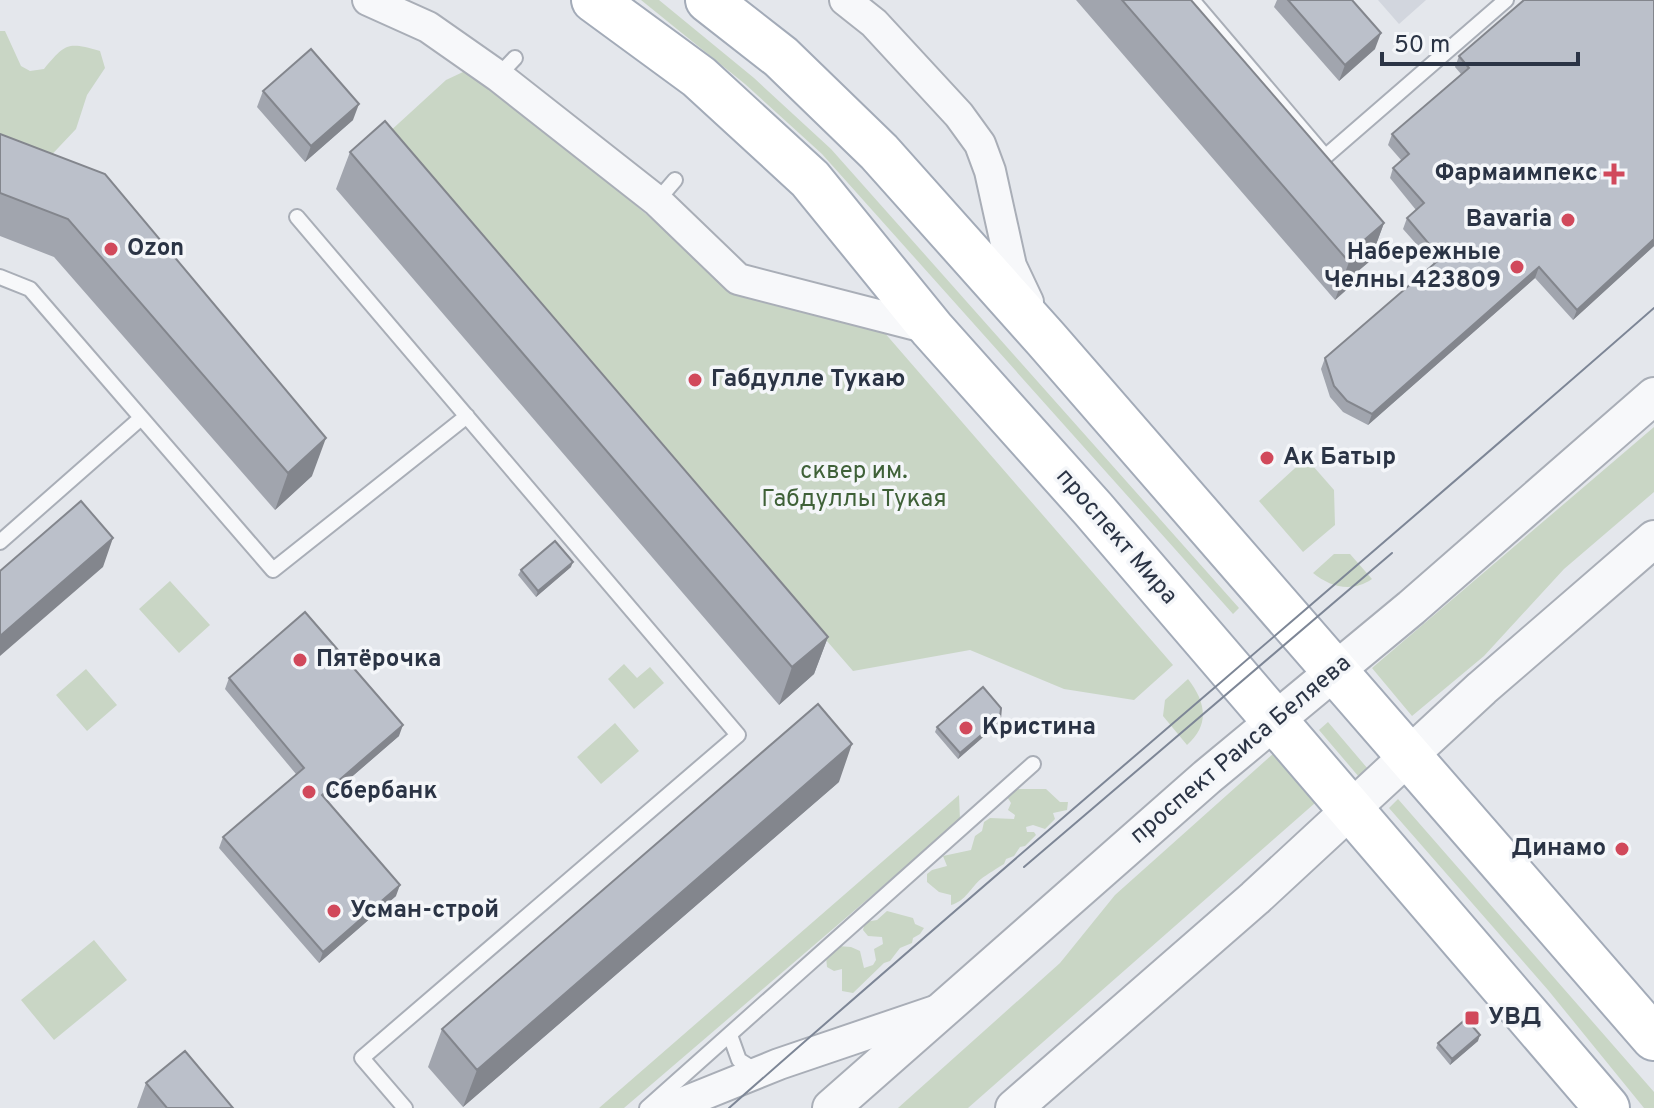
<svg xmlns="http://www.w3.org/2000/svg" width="1654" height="1108" viewBox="0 0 1654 1108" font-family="Overpass,sans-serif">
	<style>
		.built { fill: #d2d6de }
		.green { fill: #c9d6c5 }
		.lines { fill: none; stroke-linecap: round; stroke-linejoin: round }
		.service-casing { stroke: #a9aeb7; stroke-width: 18 }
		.minor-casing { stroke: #a9aeb7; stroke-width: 34 }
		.tertiary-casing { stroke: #a9aeb7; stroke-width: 40 }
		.primary-casing { stroke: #a3abb8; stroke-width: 48 }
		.service { stroke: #f7f8fa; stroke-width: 14 }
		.minor { stroke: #f7f8fa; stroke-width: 30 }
		.tertiary { stroke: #f7f8fa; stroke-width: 36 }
		.primary { stroke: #fff; stroke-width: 44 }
		.tram { stroke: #7d8696; stroke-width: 2 }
		.wall { fill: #a1a5ae }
		.shaded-wall { fill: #83868d }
		.building { fill: #bbc0ca; stroke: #83868d; stroke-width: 2 }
		.poi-dot { fill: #d1495b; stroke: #f4f6f9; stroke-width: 3 }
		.labels { text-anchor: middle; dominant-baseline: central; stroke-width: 7; stroke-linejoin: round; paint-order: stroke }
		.poi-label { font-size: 24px; font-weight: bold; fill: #2b3445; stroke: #f4f6f9; text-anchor: start }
		.park-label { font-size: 24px; fill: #3f6138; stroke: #f4f6f9 }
		.street-label { font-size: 24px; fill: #2b3445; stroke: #f4f6f9 }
	</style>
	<rect width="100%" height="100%" fill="#e4e7ec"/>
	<path class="built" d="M1378,0H1426L1399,24Z"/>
	<path class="green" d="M641,0H659L754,78L831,149L1239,608L1233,614L822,154L745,84Z
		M0,31H5L21,66L30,71L44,69C66,43 67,42 100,51L105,68L87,95L76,129L42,165L0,168Z
		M463,72L481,75L730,285L877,324L1173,665L1134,700L1064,689L970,650L853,671L387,134L446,80Z
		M1654,427V492L1564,569L1484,656L1412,716L1372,668Z
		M1306,458L1334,490L1335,525L1303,552L1259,501Z
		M1334,554H1350L1372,579C1352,593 1330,587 1313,573Z
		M170,581L210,625L179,653L139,609Z
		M624,664L637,678L650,667L664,683L634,709L608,679Z
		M86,669L117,705L87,731L56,695Z
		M1188,679C1206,702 1210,725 1187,745L1163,716L1165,700Z
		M1328,722L1368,769L1359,777L1319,730Z
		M615,723L639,751L601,784L577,757Z
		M1274,753L1315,803L968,1108H898L1060,963L1115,895Z
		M1018,789H1046L1060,802H1068L1067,810L1053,813L1055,819L1045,829L1033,825L1026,827L1027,832H1034L1036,835L1025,846L1020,847L1014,856L1006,859L1004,864C999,867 986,875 981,879C971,887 966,901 951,905V895L939,892L927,882V874L932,870L947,866L943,856L971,850L975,836L982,831L984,822L990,818L1014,819L1015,815L1008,810L1011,803L1006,795Z
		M959,795L960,820L624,1108H599Z
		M1398,799L1654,1092V1108H1644L1548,990L1389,808Z
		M887,911L913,918L915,924L924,928L920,934L913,938L912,943L900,948L890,961L884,963L853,993L842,991V969L834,971L827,967L826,957L838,946L851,947L860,951L864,968L873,965L876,960L874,949L883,944L882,937L868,936L863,930L865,922L877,920Z
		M94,940L127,980L54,1040L21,1000Z"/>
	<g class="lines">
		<defs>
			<path id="service" d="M1192,0L1324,155
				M498,76L515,58
				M1326,156L1506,0
				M657,201L675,180
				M297,217L738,735L362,1058L405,1108
				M0,277L30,289L273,570L467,416
				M0,542L141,418
				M730,1035L739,1060L758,1072
				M647,1108L1033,764"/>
			<path id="minor" d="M368,0L428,27L498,76L657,201L738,279L932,329
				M845,0L874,23L959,115L980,144L990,171L1011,266L1028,302
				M670,1108L779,1064L941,1009"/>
			<path id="tertiary" d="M831,1108L1207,777L1411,608L1654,396
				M1014,1108L1255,898L1482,688L1654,539"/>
			<path id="primary" d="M594,0L699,77L810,179L932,329L1093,509L1607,1108
				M708,0L781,57L879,152L1046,339L1654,1038"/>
		</defs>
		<use href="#service" class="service-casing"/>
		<use href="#minor" class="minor-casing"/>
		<use href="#tertiary" class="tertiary-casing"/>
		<use href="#primary" class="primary-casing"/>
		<use href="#service" class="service"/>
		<use href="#minor" class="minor"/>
		<use href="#tertiary" class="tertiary"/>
		<use href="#primary" class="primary"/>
		<path class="tram" d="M1024,867L1392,553
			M729,1108C1035,838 1347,577 1654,308"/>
	</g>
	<path class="wall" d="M1076,0H1191L1384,223L1370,261L1357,272L1353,284L1335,300Z
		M1277,0H1352L1375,49L1339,81L1274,7Z
		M1654,0V246L1573,320L1535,278L1368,425L1343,412L1330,397L1321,369L1325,358L1434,264L1403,229L1407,218L1416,210L1390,178L1393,168L1402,161L1388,145L1392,134L1461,74L1455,67L1459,56Z
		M263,91L353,120L305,162L257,107Z
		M0,134L312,476L275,510L54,257L0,236Z
		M350,152L828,637L814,674L779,705L336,189Z
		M571,567L536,597L518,575L521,570Z
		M229,678L399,736L326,799L396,896L319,963L219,848L223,837L296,774L225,689Z
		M1000,719L998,724L958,759L935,732L937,727Z
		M839,782L463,1107L428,1067L442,1029Z
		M1478,1041L1450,1065L1436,1048L1438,1043Z
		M146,1083L233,1108H137Z"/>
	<path class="shaded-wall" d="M1381,33L1375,49L1339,81L1345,65Z
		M359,104L353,120L305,162L311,146Z
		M1384,223L1370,261L1357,272L1353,284L1335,300L1349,262L1362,242Z
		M1654,239V246L1573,320L1577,310Z
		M1539,267L1535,278L1368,425L1372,414Z
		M326,438L312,476L275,510L288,473Z
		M113,538L103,567L0,656V636Z
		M573,562L571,567L536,597L538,591Z
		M828,637L814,674L779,705L792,667Z
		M1000,719L998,724L958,759L960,753Z
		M403,725L399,736L318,806L322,795Z
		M852,744L839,782L463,1107L477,1070Z
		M400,885L396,896L319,963L323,952Z
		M1480,1035L1478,1041L1450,1065L1452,1059Z"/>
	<path class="building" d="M1122,0H1191L1384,223L1362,242L1367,247L1349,262Z
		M1288,0H1352L1381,33L1345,65Z
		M1524,0H1654V239L1577,310L1539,267L1372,414L1347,401L1334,386L1325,358L1441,258L1407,218L1424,203L1393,168L1409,154L1392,134L1469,68L1459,56Z
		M311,49L359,104L311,146L263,91Z
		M385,121L828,637L792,667L350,152Z
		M0,134L105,174L326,438L288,473L68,219L0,193Z
		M81,501L113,538L0,636V571Z
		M555,541L573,562L538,591L521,570Z
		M305,612L403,725L322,795L400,885L323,952L223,837L304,768L229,678Z
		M983,687L1001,708L1000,719L960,753L937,727Z
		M818,704L852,744L477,1070L442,1029Z
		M1466,1019L1480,1035L1452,1059L1438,1043Z
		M185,1051L233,1108H167L146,1083Z"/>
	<g class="poi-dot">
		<path d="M1610 162h8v8h8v8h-8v8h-8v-8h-8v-8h8z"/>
		<circle cx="1568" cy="220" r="8"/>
		<circle cx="111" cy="249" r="8"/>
		<circle cx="1517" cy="267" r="8"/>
		<circle cx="695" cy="380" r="8"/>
		<circle cx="1267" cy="458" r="8"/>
		<circle cx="300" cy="660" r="8"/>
		<circle cx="966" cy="728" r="8"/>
		<circle cx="309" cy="792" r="8"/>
		<circle cx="1622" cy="849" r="8"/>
		<circle cx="334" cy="911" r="8"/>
		<rect x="1464" y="1010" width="16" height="16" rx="4"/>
	</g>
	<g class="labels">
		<g class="poi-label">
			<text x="1598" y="174" text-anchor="end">Фармаимпекс</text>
			<text x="1552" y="220" text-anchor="end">Bavaria</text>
			<text x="127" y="249">Ozon</text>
			<text x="1501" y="253" text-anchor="end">Набережные<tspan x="1501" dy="28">Челны 423809</tspan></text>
			<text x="711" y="380">Габдулле Тукаю</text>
			<text x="1283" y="458">Ак Батыр</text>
			<text x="316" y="660">Пятёрочка</text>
			<text x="982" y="728">Кристина</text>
			<text x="325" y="792">Сбербанк</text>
			<text x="1606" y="849" text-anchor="end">Динамо</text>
			<text x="350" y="911">Усман-строй</text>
			<text x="1488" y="1018">УВД</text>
		</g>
		<g class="park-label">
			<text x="854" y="472">сквер им.<tspan x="854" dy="28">Габдуллы Тукая</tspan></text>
		</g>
		<g class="street-label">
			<text transform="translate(1116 537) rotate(49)">проспект Мира</text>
			<text transform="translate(1241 750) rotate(-40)">проспект Раиса Беляева</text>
		</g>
	</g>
	<path d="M1382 52v12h196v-12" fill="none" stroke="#2b3445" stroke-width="4"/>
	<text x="1394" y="52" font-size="24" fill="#2b3445" stroke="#f4f6f9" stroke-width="6" paint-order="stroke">50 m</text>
</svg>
